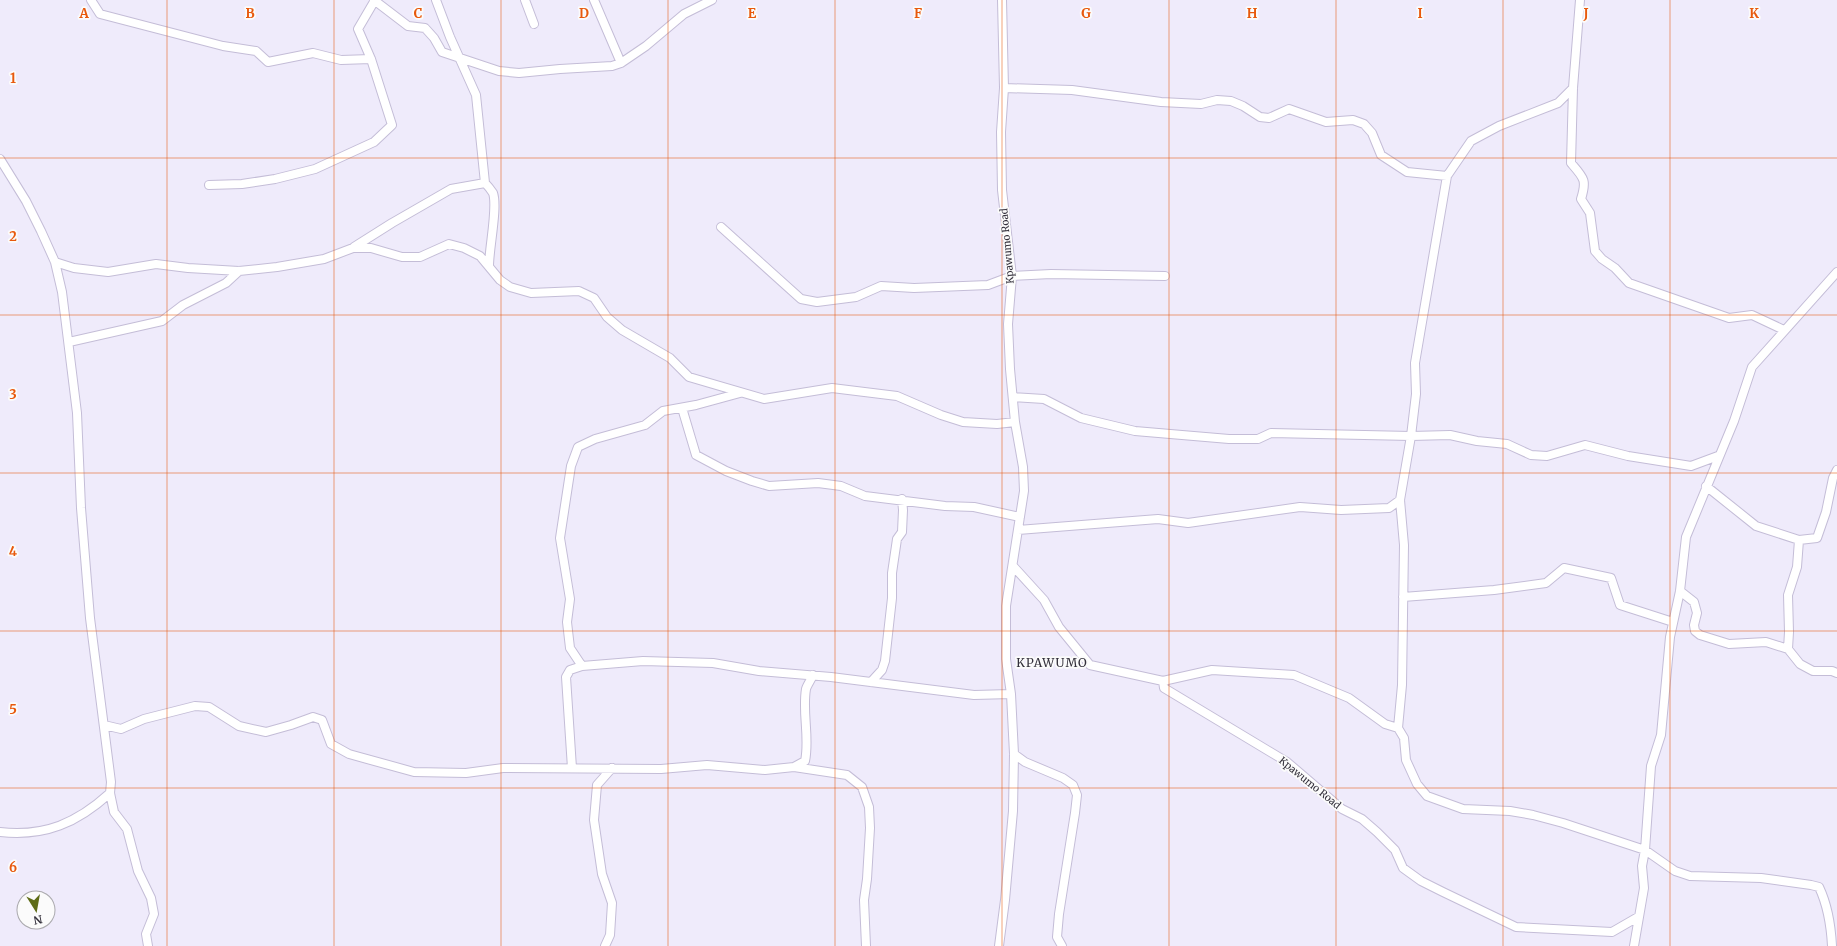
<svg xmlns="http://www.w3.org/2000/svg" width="1837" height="946" viewBox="0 0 1837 946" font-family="Merriweather,serif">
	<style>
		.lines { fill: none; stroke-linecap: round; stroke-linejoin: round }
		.minor-casing { stroke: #c4bdd7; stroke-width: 10 }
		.minor { stroke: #fff; stroke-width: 8 }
		.grid { fill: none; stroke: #e8590c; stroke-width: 1; stroke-opacity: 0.55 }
		.labels { text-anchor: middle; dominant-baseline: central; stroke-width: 3.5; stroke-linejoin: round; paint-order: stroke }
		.street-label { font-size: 10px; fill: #33303b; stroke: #fbfbfb }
		.quarter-label { font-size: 12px; letter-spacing: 1px; fill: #33303b; stroke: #fbfbfb }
		.grid-label { font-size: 13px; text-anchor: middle; font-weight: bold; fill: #e8590c; stroke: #fbfbfb; stroke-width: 3.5; stroke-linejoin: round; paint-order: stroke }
	</style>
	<rect width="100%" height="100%" fill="#efebfb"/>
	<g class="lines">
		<defs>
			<path id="minor" d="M91,0L100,14L223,46L256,51L268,62L313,53L341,60L371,59
				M374,0L408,26L425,28L434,38L442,52L499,71L519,73L560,69L612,66L621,63L646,46L684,14L712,0
				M436,0L450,37L476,95L485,183C488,186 491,190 493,193C498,207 489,248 489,266
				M525,0L534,24
				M594,0L621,63
				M1580,0L1573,88L1571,163C1584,178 1587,180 1581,199L1590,213L1595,251L1602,259L1615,268L1629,283L1729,318L1752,315L1784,330
				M1004,88L1072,90L1161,102L1201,104L1217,100L1231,101L1243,106L1260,117L1269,118L1289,109L1326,122L1353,120L1364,124L1372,133L1381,155L1407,172L1447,176
				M0,159L26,201L41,231L55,262L62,292L77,413L81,508L90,618L111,782L110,793L114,812L127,829L138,871L151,898L154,914L146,934L148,946
				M209,185L242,184L275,179L315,169L374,142L392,125L371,59L358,29L375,0
				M721,227L801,299L817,302L856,297L881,286L914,288L988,285L1012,276L1051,274L1165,276
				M354,247L392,223L451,189L485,183
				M55,262L74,268L108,272L156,264L188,268L239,271L277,267L324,259L353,248H371L402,257H420L449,244L464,248L480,256L500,280L510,287L531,293L579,291L594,298L607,317L622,330L670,358L689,377L764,399L832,388L897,396L941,415L963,422L997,424L1015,422
				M69,342L162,321L183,305L226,283L239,271
				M1013,397L1044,399L1081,418L1135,431L1229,439H1258L1271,433L1411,436L1450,435L1477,441L1507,444L1531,455L1547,456L1585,445L1628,456L1691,466L1718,456
				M682,408L696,455L726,471L752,481L769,486L818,483L841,486L865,496L945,506L974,507L1020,517
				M1706,486L1756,526L1799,540L1817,538L1826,512L1833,478L1837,470
				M1018,530L1158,519L1188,523L1300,507L1341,510L1389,508L1400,500
				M1013,566L1044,600L1059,627L1090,665L1163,681L1164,688L1287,762L1342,809L1362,819L1377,832L1395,850L1403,868L1421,881L1443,892L1516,927L1612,932L1638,917
				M1680,591L1694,602L1697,613L1694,625L1695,631L1700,635L1729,644L1766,642L1788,649L1800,664L1813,671H1832L1837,673
				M1403,597L1494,590L1546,583L1564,568L1611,578L1620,605L1673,622
				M1788,649L1789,632L1788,595L1797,567L1799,540
				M582,666L570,648L567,622L570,599L560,538L571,466L578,447L595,439L645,425L663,411L696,405L740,393
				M1163,681L1212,670L1294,675L1349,698L1385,724L1398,728L1404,738L1406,760L1417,784L1427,796L1463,809L1510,811L1533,815L1563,823L1645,850L1675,871L1690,876L1761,878L1811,885L1819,887C1828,906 1831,926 1832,946
				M871,682L882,670L885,661L892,598V573L897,539L902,532L903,510L902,499
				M104,725L121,729L144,719L195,706L209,707L239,726L266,732L291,725L313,717L322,720L331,744L349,754L414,772L466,773L503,768L661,769L707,765L765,770L794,767L805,761C810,738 802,713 806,689C807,685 811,680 813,675
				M1398,728L1402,685L1404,545L1400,500L1411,436L1416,394L1415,363L1447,176L1471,141L1499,126L1558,103L1573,88
				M1014,754L1025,762L1063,778L1073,785L1077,795L1075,813L1059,914L1057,937L1062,946
				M794,767L847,775L862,787L869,807L870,828L867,879L864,900L866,946
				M572,768L566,677L570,670L582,666L643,661L713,663L759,671L831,677L974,695L1011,694
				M0,832C45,837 77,823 110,793
				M605,946L610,935L612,903L602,874L594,820L597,785L612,768
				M999,946L1005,900L1013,811L1014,754L1011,694L1006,659V606L1024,491L1023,467L1015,422L1010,369L1008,324L1012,276L1002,190L1001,132L1004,88L1002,0
				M1634,946L1644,888L1642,866L1645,850L1651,766L1661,735L1670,637L1680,591L1686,537L1734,421L1752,367L1837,272"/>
		</defs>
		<use href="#minor" class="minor-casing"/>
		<use href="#minor" class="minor"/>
	</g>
	<path class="grid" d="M167,0V946M334,0V946M501,0V946M668,0V946M835,0V946M1002,0V946M1169,0V946M1336,0V946M1503,0V946M1670,0V946M0,158H1837M0,315H1837M0,473H1837M0,631H1837M0,788H1837"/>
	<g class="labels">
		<g class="street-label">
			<text transform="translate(1007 246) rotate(-95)">Kpawumo Road</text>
			<text transform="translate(1310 783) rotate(39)">Kpawumo Road</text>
		</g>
		<g class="quarter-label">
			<text x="1052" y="662">KPAWUMO</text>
		</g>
	</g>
	<g class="grid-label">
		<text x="84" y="18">A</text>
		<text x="250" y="18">B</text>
		<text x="418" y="18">C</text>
		<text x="584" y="18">D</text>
		<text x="752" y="18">E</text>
		<text x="918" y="18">F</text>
		<text x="1086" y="18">G</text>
		<text x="1252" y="18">H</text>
		<text x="1420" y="18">I</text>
		<text x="1586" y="18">J</text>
		<text x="1754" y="18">K</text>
		<text x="13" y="83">1</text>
		<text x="13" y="241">2</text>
		<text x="13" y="399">3</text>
		<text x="13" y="556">4</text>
		<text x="13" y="714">5</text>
		<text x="13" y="872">6</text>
	</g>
	<g transform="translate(36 910) rotate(169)"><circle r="19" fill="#fbfbfb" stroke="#abaaae"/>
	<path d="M0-3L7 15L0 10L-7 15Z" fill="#5e6c16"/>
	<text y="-6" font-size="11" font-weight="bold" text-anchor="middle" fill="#33303b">N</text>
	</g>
</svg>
